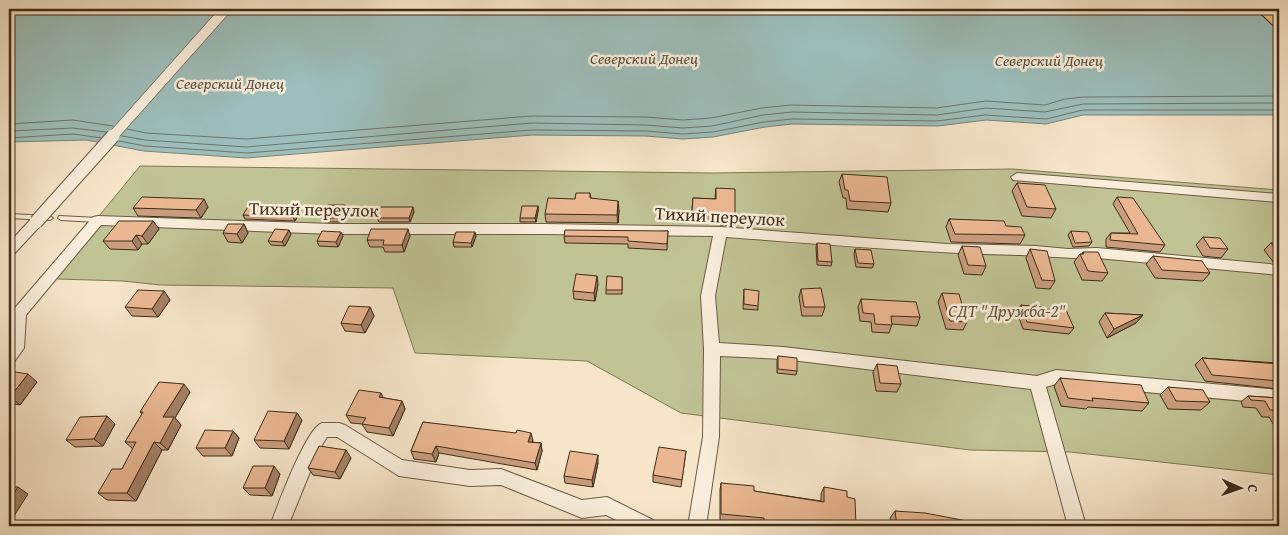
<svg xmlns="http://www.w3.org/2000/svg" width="1288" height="535" viewBox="0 0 1288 535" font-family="'Gentium Book Plus',serif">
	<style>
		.green { fill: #c0c394; stroke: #807856 }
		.water { fill: #9dbebb; stroke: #78847a }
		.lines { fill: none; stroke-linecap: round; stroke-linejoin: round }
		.shore { stroke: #6e766a; stroke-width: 1 }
		.lane-casing { stroke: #6e5b44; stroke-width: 2 }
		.street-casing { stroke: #6e5b44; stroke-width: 2 }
		.highway-casing { stroke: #402d18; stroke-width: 2 }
		.lane { fill: #f9eedc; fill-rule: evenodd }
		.street { fill: #f9eedc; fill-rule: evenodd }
		.highway { fill: #ebc284; fill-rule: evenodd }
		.street-bridge-far1-casing { stroke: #6e5b44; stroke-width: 11; stroke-linecap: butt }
		.street-bridge-casing { stroke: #6e5b44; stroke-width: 15; stroke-linecap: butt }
		.street-bridge-far1 { stroke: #f9eedc; stroke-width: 10 }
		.street-bridge { stroke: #f9eedc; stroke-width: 13 }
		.wall { fill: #c99d7d; stroke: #402d18 }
		.shaded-wall { fill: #a48066; stroke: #402d18 }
		.building { fill: #eab791; stroke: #402d18 }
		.labels { text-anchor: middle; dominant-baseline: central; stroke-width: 5; stroke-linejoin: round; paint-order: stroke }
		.far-water-label { font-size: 16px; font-style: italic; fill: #575141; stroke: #f9eedc }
		.street-label { font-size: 18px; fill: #402d18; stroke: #f9eedc }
		.park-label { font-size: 18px; font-style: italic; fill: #605237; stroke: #f9eedc }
	</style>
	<rect width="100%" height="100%" fill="#f6e5c9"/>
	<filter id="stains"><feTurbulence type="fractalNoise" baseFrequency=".004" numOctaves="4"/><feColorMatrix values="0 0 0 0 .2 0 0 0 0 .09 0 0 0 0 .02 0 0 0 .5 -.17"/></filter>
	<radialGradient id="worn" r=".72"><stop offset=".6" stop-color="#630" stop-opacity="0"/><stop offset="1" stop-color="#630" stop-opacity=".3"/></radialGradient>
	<path class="green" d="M140,166L713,173L1012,169L1279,190V475L1070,452L970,450L681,413L587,361L415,353L393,288L160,285L123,281L58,279L49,277Z"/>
	<path class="water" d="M9,9H1279V115H1083L1046,124L986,120L938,126L792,124L765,127L713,137L683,139L646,136L532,135L246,158L144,151L86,140L9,142Z"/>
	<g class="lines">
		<path class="shore" d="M9,124L73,120L113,126
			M127,129L146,133L246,139L532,116L646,117L683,120L711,118L762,108L791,105L936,108L986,101L1045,105L1065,99L1083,97L1279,96
			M9,131L73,128L106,132
			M122,136L145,140L246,147L532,123L646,125L683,128L712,126L763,115L792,112L937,115L986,108L1045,112L1083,104L1279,103
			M9,138L73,134L101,138
			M119,141L145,146L247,153L532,130L646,131L683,134L713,132L764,122L792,119L937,121L985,115L1046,119L1083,110H1279"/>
		<defs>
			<path id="lane" d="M9,214L50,216L53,218L50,220L9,218Z
				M59,216L98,218L101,220L98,222L61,220L58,218Z"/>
			<path id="street" d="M1017,173L1279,194V202L1013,180L1011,177Z
				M98,216L332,224H546L720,227L947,244L1036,246L1068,249L1097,248L1279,265V275L1097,258C1071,259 1047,256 1021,255C922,253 824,244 726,237L715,296L719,343L783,347L1037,376L1056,370L1279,390V404L1056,384L1046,387L1086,526H1068L1031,389L783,359L720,356L719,437L706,526H688L703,437L704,349L701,296L713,236L546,234H332L101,225L26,315L24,348L14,362L9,364L12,313L14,309L93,217Z
				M36,218L41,219L42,222L41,225L14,254L9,256V243L31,219Z
				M322,423H339L345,425L402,460L470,470L501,469L582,500L607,497L653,520L655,526H628L606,515L582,518L501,485L470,486L399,476L337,437H327L319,450L288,526H270C277,507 306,428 322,423Z"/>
			<path id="highway" d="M1256,9H1274L1279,13V26L1273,25Z"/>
		</defs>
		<use href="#lane" class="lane-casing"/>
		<use href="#street" class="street-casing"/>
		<use href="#highway" class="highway-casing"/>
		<use href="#lane" class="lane"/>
		<use href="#street" class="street"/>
		<use href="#highway" class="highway"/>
		<defs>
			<path id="street-bridge-far1" d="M112,137L226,9"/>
			<path id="street-bridge" d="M36,222L113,136"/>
		</defs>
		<use href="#street-bridge-far1" class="street-bridge-far1-casing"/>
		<use href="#street-bridge" class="street-bridge-casing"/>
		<use href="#street-bridge-far1" class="street-bridge-far1"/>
		<use href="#street-bridge" class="street-bridge"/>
	</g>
	<path class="wall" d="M842,174L891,203L888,212L847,209L846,198H843L839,182Z
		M1017,183L1056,209L1051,218L1022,216L1012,191Z
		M716,188L735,218L734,226L720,225V222L691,220L693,198L715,199Z
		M590,193L591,199L619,210L618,223L546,222L545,214L575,199Z
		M1117,197L1165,245L1160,252L1106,247V239L1111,233H1130L1113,204Z
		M538,206V211L536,222H520V218Z
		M208,207L201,218L138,216L133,208Z
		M301,210L295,221L245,219L243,215Z
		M347,210L341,222H323L321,218Z
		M414,212L410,222H379L377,218Z
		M949,219L1006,226L1025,235L1020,244L951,242L946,227Z
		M153,221L159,229L148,244H142L138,250L110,249L103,241Z
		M244,224L248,233L242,243L228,242L223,233Z
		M668,231L667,250L628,248V244L565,243L564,236Z
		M1071,231L1092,242L1089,246L1073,247L1068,235Z
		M291,234L285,246L271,245L268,241Z
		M343,236L338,247L319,246L317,241Z
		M410,236L404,252H385L383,247H370L367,240Z
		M476,236L472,247H454L453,242Z
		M1203,237L1228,249L1221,258L1203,256L1196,245Z
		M817,243L832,262L831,266L817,265L816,247Z
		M1271,243H1279V264L1274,263L1264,250Z
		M962,246L986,266L982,275L964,274L958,255Z
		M855,249L874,264L872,268L856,267L854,254Z
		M1030,249L1055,281L1050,289L1036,288L1026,258Z
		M1083,252L1108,273L1102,281L1082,280L1074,262L1080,254H1082Z
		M1153,256L1210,273L1203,281L1155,278L1146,264Z
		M622,277V294H606V290Z
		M598,284L595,301L574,299L573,291Z
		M744,289L758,306V310L743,309Z
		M801,289L825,307L822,316H802L799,297Z
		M164,291L170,300L158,317L132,316L125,307Z
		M942,293L967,322L963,330L946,329L938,302Z
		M861,299L920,317L917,326L892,324L889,333L872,332L871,322L860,321L858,307Z
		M1021,305L1074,328L1069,334L1023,329L1017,312Z
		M370,307L374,316L365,333L345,331L341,323Z
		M1105,313L1143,315L1136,323L1107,338L1099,322Z
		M778,356L797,371L796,375L777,373V361Z
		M1202,358L1278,363L1279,362V389L1205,381L1195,365Z
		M877,364L901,384L897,392L876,391L873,372Z
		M9,371L37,382L20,405L9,403Z
		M1060,378L1149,403L1142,411L1088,407L1086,409L1061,406L1054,386Z
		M1168,387L1210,402L1201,410L1168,409L1160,395Z
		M190,392L175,418L181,425L168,450H162L136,501L107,500L98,493L122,469L133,449L125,442L142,414L140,412Z
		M1248,396L1279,398V429H1276L1269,417H1262L1256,408L1243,407L1241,402Z
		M384,398L402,401L405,409L393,436L367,432L362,424L351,423L346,415Z
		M302,420L289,449L260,448L254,440Z
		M423,422L533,440L532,442L541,443L542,451L537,470L439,453L436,462L414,459L411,451Z
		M115,424L103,446L75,447L66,440Z
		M233,431L239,438L232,456H203L196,448Z
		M686,451L681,487L653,482V475Z
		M351,458L340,479L313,475L308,468Z
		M598,463L593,487L565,483L564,476Z
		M280,474L272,496L250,495L243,488Z
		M721,483L754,491L821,501V494L824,487L847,497L856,526H762V525L720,521V490Z
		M895,511L990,526L992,523L1026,526H892L890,518Z"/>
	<path class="shaded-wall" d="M204,199L208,207L201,218L196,210Z
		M618,201L619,210L618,223L617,215Z
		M345,205L347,210L341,222L339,218Z
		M299,206L301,210L295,221L293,217Z
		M538,206V211L536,222L535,218Z
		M413,207L414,212L410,222L409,218Z
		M153,221L159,229L148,244L142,236Z
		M244,224L248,233L242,243L237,234Z
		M408,229L410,236L404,252L402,245Z
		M289,230L291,234L285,246L282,242Z
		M341,232L343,236L338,247L336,242Z
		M475,232L476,236L472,247L471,243Z
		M136,235L142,244L138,250L132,241Z
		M597,276L598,284L595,301L594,293Z
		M164,291L170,300L158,317L152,309Z
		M370,307L374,316L365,333L361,325Z
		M1143,315L1136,323L1107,338L1114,329Z
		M28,374L37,382L20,405L10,397Z
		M184,384L190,392L175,418L181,425L168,450L160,443L163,417Z
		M381,393L385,401L379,397Z
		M402,401L405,409L393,436L389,428Z
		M297,413L302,420L289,449L284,441Z
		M107,416L115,424L103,446L94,439Z
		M233,431L239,438L232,456L225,448Z
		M531,433L533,440L530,449L528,442Z
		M154,442L162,450L136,501L127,493Z
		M541,443L542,451L537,470L535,463Z
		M436,446L439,453L436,462L432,454Z
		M346,450L351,458L340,479L335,472Z
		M598,455V463L593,487L592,480Z
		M274,466L280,474L272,496L265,488Z
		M18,487L28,494L12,519L9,517V500Z"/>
	<path class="building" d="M842,174L887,177L891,203L850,201L848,190H845Z
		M1017,183L1045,185L1056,209L1027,207Z
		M716,188L735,189V218L721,217V213L692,212L693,198L716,199Z
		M576,193H590V198L618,201L617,215L545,214L548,198L575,199Z
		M142,197L204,199L196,210L133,208Z
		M1117,197L1133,198L1165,245L1110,240L1111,233L1138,234Z
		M249,205L299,206L293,217L243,215Z
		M328,205H345L339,218H321Z
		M522,206H538L535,218H520Z
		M381,207H413L409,218H377Z
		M949,219L1004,221L1006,226L1021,227L1025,235L955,234Z
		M119,221H153L142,236L136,235L132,241H103Z
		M228,224H244L237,234L223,233Z
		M275,229L289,230L282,242L268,241Z
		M371,229H408L402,245H383L384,240H367Z
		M565,230L668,231L667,244L628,241V237L564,236Z
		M322,231L341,232L336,242L317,241Z
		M1071,231L1088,232L1092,242L1075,243Z
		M456,232H475L471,243L453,242Z
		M1203,237L1220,238L1228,249L1210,248Z
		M817,243L830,244L832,262L818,261Z
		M1271,243H1279V254Z
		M962,246L980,247L986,266L968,265Z
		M855,249L871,250L874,264L858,263Z
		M1030,249L1047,251L1055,281L1042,280Z
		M1083,252H1098L1108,273L1088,271L1080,254H1084Z
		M1153,256L1202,261L1210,273L1162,270Z
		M576,274L597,276L594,293L573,291Z
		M607,276L622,277V290H606Z
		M821,288L825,307H804L801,289Z
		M744,289L759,291L758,306L744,304Z
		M138,290L164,291L152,309L125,307Z
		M942,293L959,294L967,322L950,321Z
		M861,299L916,302L920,317L891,316L892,325L875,324L874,314L863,313Z
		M1021,305L1042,307L1043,309L1066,310L1074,328L1027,322Z
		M349,306L370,307L361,325L341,323Z
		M1105,313L1143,315L1114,329Z
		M778,356L797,358V371L778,369Z
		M1202,358L1279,364V381L1212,375Z
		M877,364L897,366L901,384L880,383Z
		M9,371L28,374L10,397H9Z
		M1060,378L1141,385L1149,403L1092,398L1093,401L1068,398Z
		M159,382L184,384L163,417H174L160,443L154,442L127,493H98L112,469H122L136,442H125L143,412H140Z
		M1168,387L1203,390L1210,402L1176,401Z
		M359,390L381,393L379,397L402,401L389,428L362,424L366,418L346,415Z
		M1248,396L1279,398V413L1278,410H1270L1265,401L1251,400Z
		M268,411L297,413L284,441L254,440Z
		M107,416L94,439L66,440L80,417Z
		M423,422L516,433L517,430L531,433L528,442L541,443L535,463L436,446L432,454L411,451Z
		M205,430L233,431L225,448H196Z
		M319,446L346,450L335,472L308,468Z
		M659,447L686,451L682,480L653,475Z
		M570,451L598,455L592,480L564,476Z
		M253,466H274L265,488H243Z
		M721,483L754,486V491L824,502V487L847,491V497L855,499L856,526H824L805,523V525L780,522L779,526H764V518L721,514Z
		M9,487H18L9,500Z
		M895,511L925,513L993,526H897Z
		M992,523L1025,526H1026H993Z"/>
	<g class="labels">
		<g class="far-water-label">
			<text x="644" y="58">Северский Донец</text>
			<text x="1049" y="60">Северский Донец</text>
			<text x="230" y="83">Северский Донец</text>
		</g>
		<g class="street-label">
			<text transform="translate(314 209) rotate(1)">Тихий переулок</text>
			<text transform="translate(720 216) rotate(3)">Тихий переулок</text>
		</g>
		<g class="park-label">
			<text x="1007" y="310">СДТ "Дружба-2"</text>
		</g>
	</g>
	<rect width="1288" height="535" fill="none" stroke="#f6e5c9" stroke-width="30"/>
	<rect x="10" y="10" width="1268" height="515" fill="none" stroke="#402d18" stroke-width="2.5"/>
	<rect x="15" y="15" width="1258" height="505" fill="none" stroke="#402d18"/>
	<g transform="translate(1240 488) rotate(92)" stroke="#f9eedc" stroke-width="4" paint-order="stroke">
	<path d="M0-4L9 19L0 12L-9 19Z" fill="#402d18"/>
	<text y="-8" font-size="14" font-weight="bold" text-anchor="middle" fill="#402d18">С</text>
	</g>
	<rect width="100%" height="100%" filter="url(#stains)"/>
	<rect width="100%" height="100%" fill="url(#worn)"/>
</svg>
